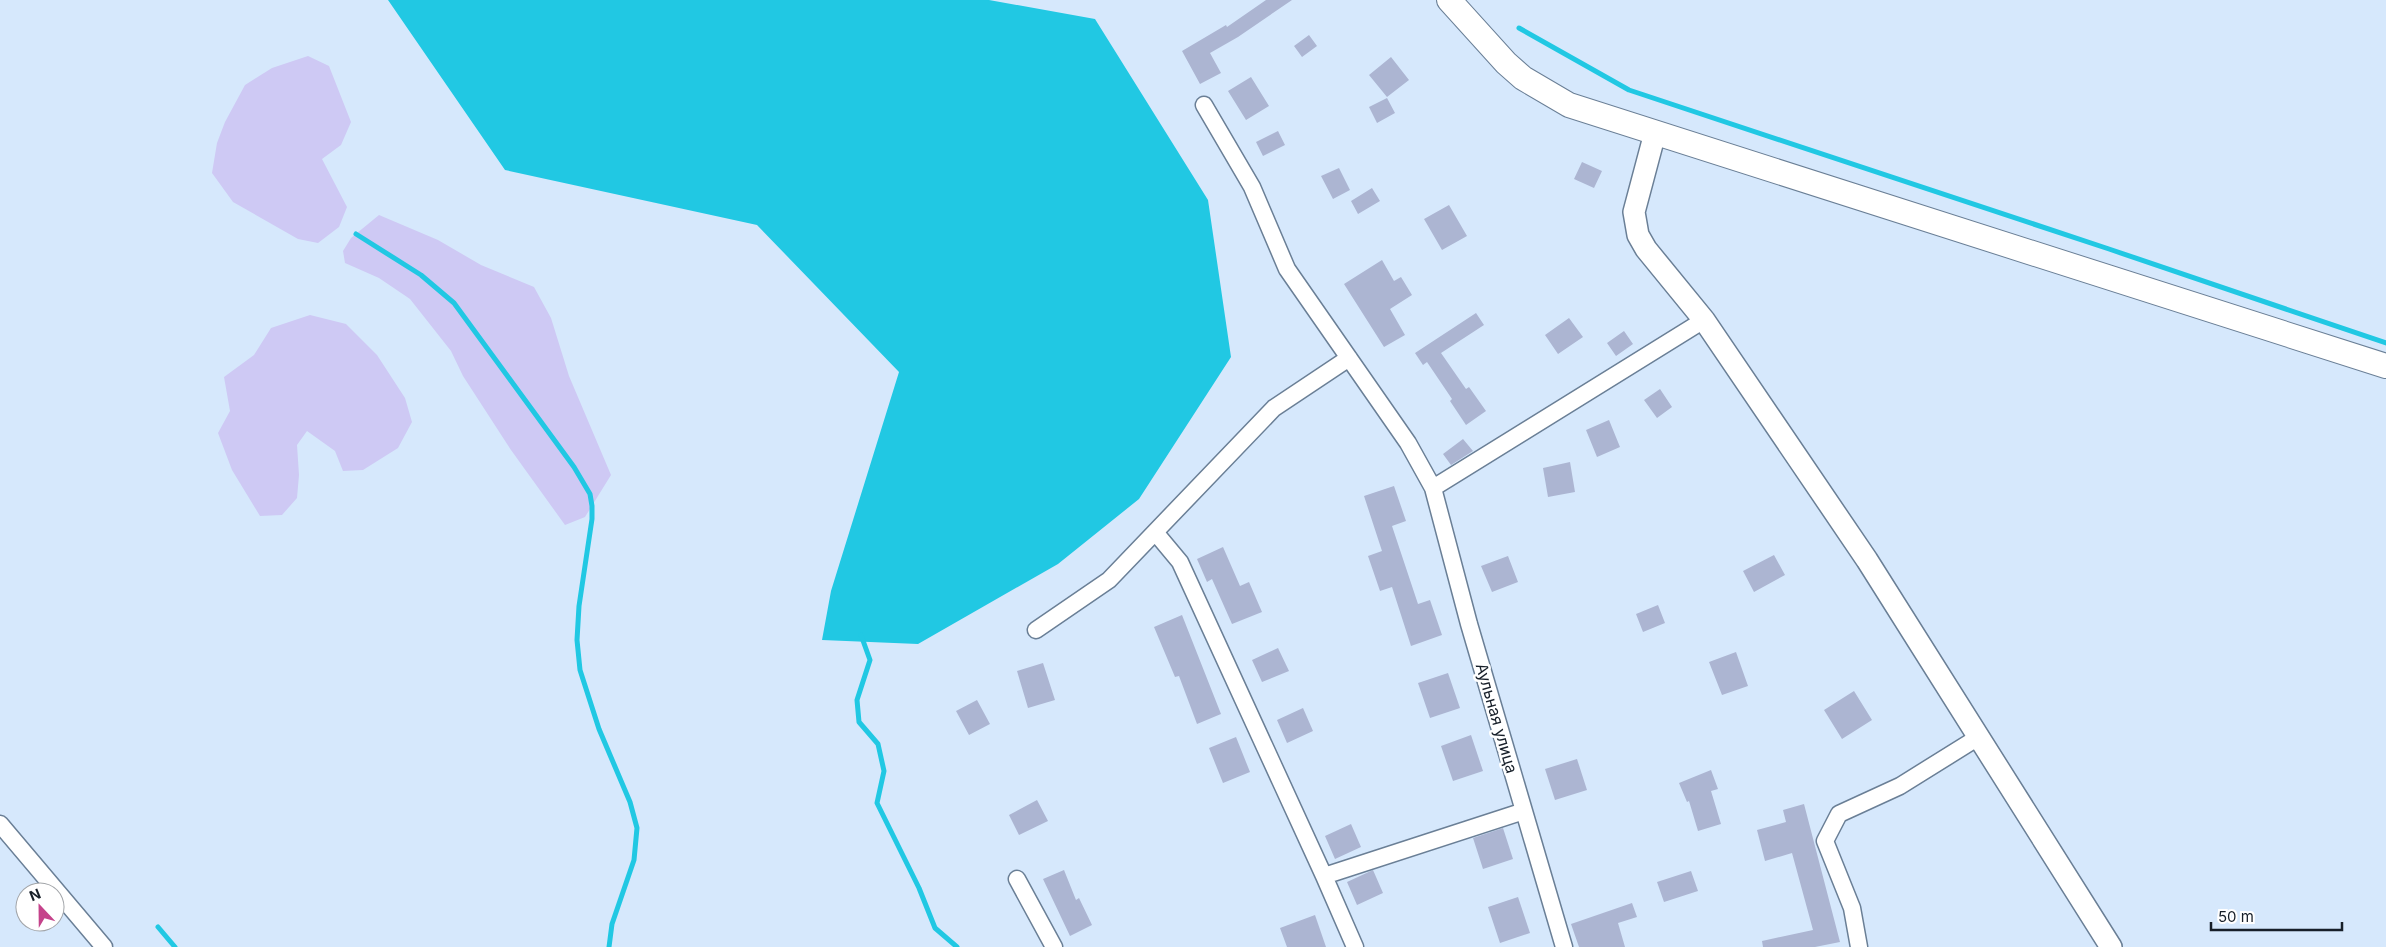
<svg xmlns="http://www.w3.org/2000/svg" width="2386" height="947" viewBox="0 0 2386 947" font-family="Inter,sans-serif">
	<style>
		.green { fill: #cec9f4 }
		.water { fill: #21c8e3 }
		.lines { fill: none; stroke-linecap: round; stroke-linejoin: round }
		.stream { stroke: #21c8e3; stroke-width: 5 }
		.building { fill: #acb5d2 }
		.minor-casing { stroke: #6a7f96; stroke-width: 19 }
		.tertiary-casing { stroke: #6a7f96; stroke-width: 24 }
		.secondary-casing { stroke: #6a7f96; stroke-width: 26 }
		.minor { stroke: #fff; stroke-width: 16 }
		.tertiary { stroke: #fff; stroke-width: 21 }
		.secondary { stroke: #fff; stroke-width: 24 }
		.labels { text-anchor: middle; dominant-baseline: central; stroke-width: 5; stroke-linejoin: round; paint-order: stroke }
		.street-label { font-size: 16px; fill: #171f29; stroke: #fff }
	</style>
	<rect width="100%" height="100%" fill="#d6e8fc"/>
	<path class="green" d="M308,56L329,66L351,122L341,145L322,159L347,207L339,227L318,243L298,239L233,202L212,173L217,143L225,122L245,85L272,68Z
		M379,215L438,240L481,265L534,287L551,318L569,376L611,475L585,517L565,525L511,450L463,376L451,351L410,299L379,278L345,263L343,251L351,238Z
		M310,315L346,324L377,355L405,398L412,422L398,448L363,470L343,471L335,451L307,431L297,445L299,475L297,498L282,515L260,516L232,470L218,433L230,411L224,377L254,355L271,328Z"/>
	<path class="water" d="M388,0H989L1095,19L1208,200L1231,357L1139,499L1058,564L918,644L822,640L831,591L899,372L757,225L505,170Z"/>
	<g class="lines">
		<path class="stream" d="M1519,28L1629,90L2109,249L2386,343
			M356,234L421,275L454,303L574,467L590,494L592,506V519L579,606L577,640L580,670L599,729L630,802L637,828L634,860L612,924L609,947
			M861,635L870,660L857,700L859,722L878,744L884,771L877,803L919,888L935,928L957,947
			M158,927L175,947"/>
	</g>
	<path class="building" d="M1266,0H1292L1238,37L1210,53L1221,73L1200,84L1182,51L1226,25L1227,27Z
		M1309,35L1317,46L1302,57L1294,46Z
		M1391,57L1409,80L1387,97L1369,75Z
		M1251,77L1269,106L1246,120L1228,91Z
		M1387,98L1395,113L1377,123L1369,107Z
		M1278,131L1285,145L1263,156L1256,142Z
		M1582,162L1602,171L1594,188L1574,179Z
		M1339,168L1350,190L1333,199L1321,176Z
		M1372,188L1380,201L1358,214L1351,201Z
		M1449,205L1467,236L1442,250L1424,219Z
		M1382,260L1394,281L1401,277L1412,295L1390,309L1405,335L1384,347L1344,284Z
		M1476,313L1484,325L1441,353L1466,389L1469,387L1486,411L1466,425L1450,401L1452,399L1427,362L1423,365L1415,353Z
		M1569,318L1583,337L1558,354L1545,335Z
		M1624,331L1633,344L1616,356L1607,343Z
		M1660,389L1672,407L1657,418L1644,400Z
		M1609,420L1620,447L1597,457L1586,430Z
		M1463,439L1473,451L1451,465L1443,454Z
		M1570,462L1575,492L1548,497L1543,468Z
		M1394,486L1406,521L1392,526L1418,604L1430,600L1442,635L1411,646L1392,587L1380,591L1368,556L1382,551L1364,496Z
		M1223,547L1240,586L1249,582L1262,612L1232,624L1212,579L1207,582L1197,559Z
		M1774,555L1785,575L1754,592L1743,571Z
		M1508,556L1518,582L1492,592L1481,566Z
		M1658,605L1665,623L1643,632L1636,614Z
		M1182,615L1221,714L1197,724L1179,676L1175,677L1154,627Z
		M1278,648L1289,671L1262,682L1252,660Z
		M1736,652L1748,686L1722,695L1709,662Z
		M1043,663L1055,700L1028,708L1017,671Z
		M1448,673L1460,708L1430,718L1418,683Z
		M1854,691L1872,720L1842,739L1824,710Z
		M977,700L990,724L969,735L956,711Z
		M1303,708L1313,731L1287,743L1277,720Z
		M1471,735L1483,771L1453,781L1441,746Z
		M1236,737L1250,772L1223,783L1209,748Z
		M1577,759L1587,790L1555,800L1545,769Z
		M1711,770L1718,789L1711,791L1721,824L1698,831L1689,801L1687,802L1679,783Z
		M1037,800L1048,821L1019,835L1009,815Z
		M1804,804L1840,942L1815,947H1763L1762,941L1813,930L1792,853L1765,861L1757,830L1786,822L1783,810Z
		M1351,824L1361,847L1335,859L1325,836Z
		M1503,828L1513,859L1483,869L1473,838Z
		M1064,870L1076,900L1079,898L1092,925L1070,936L1043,879Z
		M1373,870L1383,893L1357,905L1347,882Z
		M1691,871L1698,891L1664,902L1657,882Z
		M1518,897L1530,933L1500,943L1488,907Z
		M1632,903L1637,917L1618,923L1625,947H1579L1571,924Z
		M1315,915L1326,947H1287L1280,928Z"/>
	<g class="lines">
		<defs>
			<path id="minor" d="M1204,105L1252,187L1287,269L1408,443L1433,488L1704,320
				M1433,488L1469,624L1564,947
				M1155,532L1180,562L1324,876L1355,947
				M1036,630L1109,580L1274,408L1349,358
				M0,824L104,947
				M1324,876L1524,811
				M1017,879L1054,947
				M1859,947L1852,908L1825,841L1839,814L1900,786L1977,738"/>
			<path id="tertiary" d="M1655,133L1634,212L1638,235L1646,249L1704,320L1867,560L2111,947"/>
			<path id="secondary" d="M1449,0L1506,63L1523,78L1569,105L2386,366"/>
		</defs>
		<use href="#minor" class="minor-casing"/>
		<use href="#tertiary" class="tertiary-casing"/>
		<use href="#secondary" class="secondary-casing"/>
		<use href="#minor" class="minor"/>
		<use href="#tertiary" class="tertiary"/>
		<use href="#secondary" class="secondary"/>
	</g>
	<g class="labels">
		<g class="street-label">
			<text transform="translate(1497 718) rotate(74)">Аульная улица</text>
		</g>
	</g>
	<g transform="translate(40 907) rotate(338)"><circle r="24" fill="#ffffff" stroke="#a2a5a9"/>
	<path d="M0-4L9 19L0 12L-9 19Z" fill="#c5438b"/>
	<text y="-8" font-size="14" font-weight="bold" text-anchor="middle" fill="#171f29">N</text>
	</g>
	<path d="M2211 922v8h131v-8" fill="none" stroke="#171f29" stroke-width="2.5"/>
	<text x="2218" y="922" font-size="15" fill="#171f29" stroke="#ffffff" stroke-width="4" paint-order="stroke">50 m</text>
</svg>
